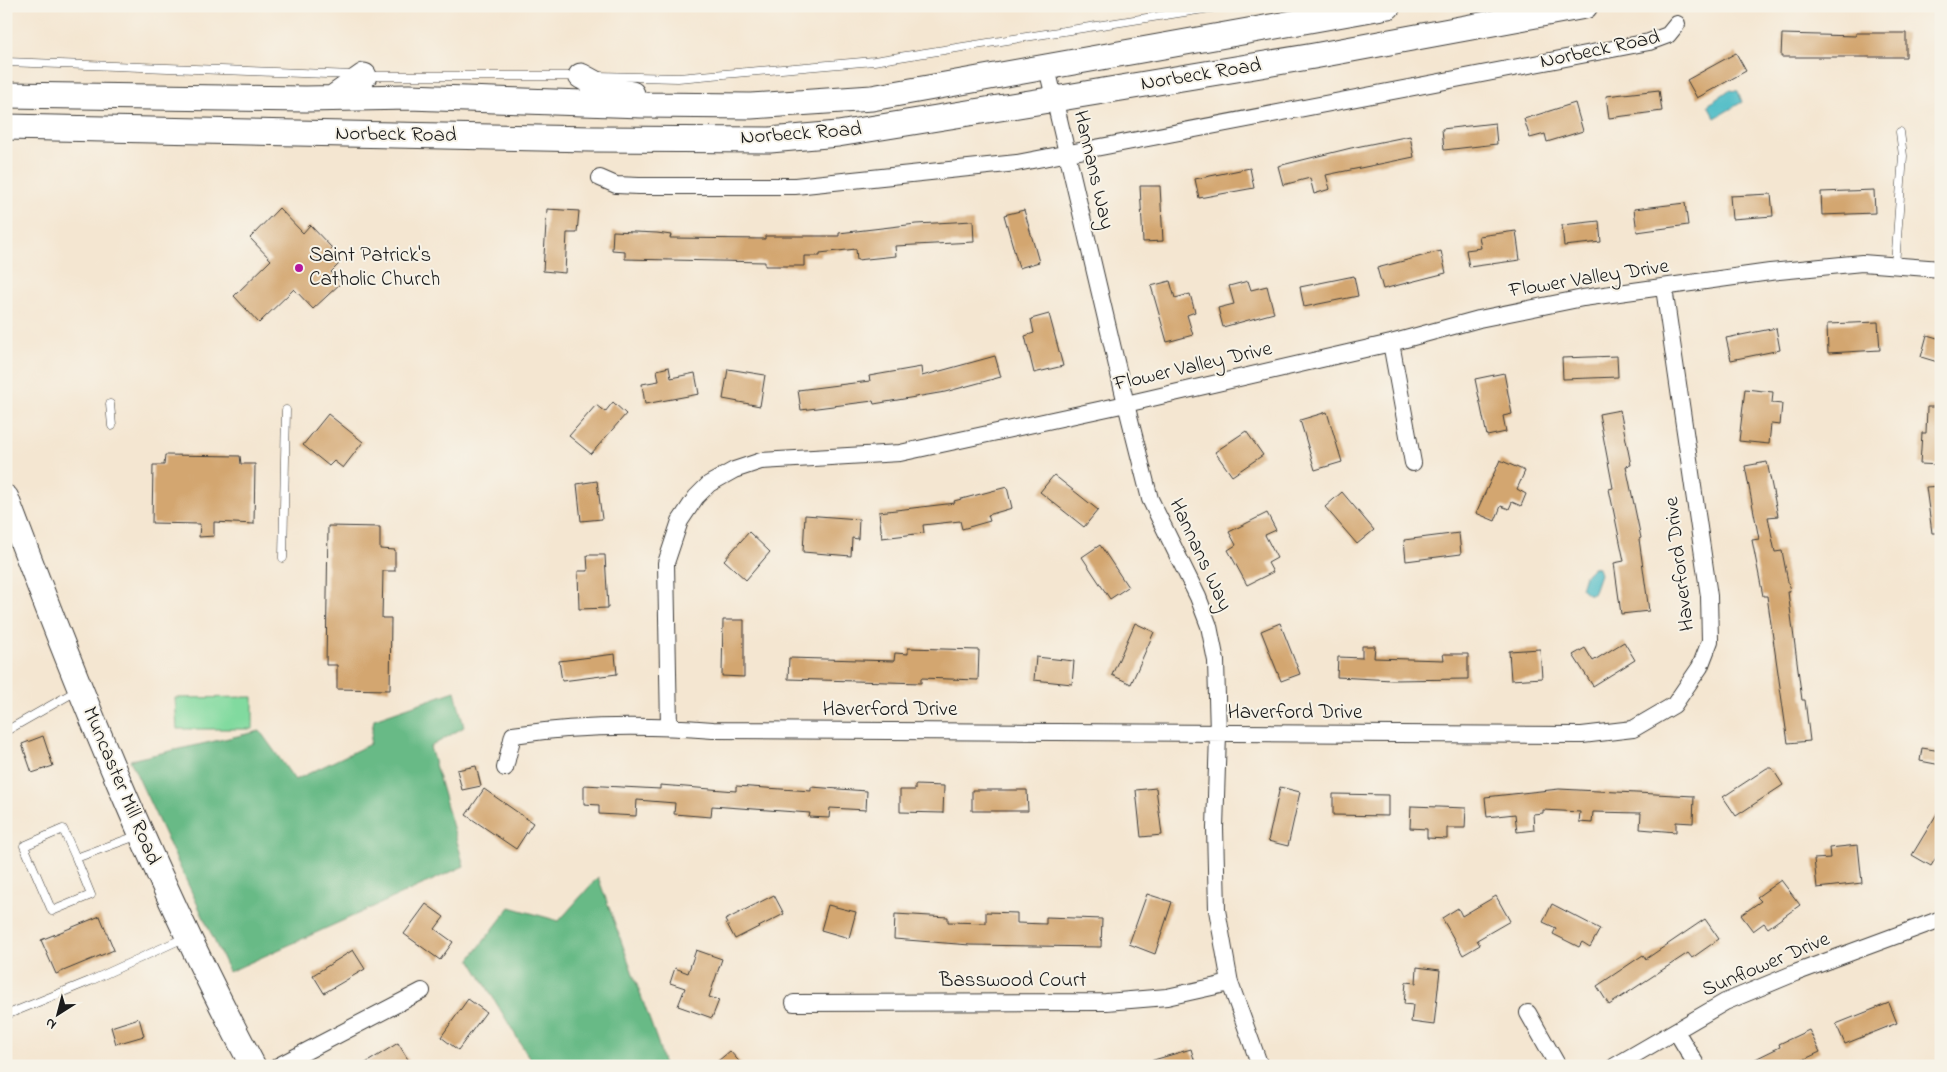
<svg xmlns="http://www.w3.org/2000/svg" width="1947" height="1072" viewBox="0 0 1947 1072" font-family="'Indie Flower',sans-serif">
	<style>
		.green { fill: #81da9f; stroke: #4e7b5e }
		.forest { fill: #68ba86; stroke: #426b51 }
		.water { fill: #4ebcc6; stroke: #356c71 }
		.building { fill: #d3a66f }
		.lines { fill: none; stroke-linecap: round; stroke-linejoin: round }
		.service-casing { stroke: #3c3a37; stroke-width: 9 }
		.minor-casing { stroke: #3c3a37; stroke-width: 18 }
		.primary-casing { stroke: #3c3a37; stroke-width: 27 }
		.service { stroke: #fff; stroke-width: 8 }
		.minor { stroke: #fff; stroke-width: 16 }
		.primary { stroke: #fff; stroke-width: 25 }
		.poi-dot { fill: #b5179e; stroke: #f7f3e8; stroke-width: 2 }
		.labels { text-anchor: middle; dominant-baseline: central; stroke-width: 4; stroke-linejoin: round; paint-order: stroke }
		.street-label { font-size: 21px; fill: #1c1c1c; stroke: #f7f3e8 }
		.poi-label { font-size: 21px; fill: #1c1c1c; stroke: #f7f3e8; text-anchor: start }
	</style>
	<rect width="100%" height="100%" fill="#f7f3e8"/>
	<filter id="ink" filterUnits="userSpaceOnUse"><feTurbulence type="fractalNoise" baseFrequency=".02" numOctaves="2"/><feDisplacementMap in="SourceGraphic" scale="10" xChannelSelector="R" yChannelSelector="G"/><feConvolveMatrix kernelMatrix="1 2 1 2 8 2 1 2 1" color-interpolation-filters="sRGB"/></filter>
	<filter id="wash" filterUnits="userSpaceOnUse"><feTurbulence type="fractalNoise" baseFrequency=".0096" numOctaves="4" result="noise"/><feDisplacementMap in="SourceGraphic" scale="20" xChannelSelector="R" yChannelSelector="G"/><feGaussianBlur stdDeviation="1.12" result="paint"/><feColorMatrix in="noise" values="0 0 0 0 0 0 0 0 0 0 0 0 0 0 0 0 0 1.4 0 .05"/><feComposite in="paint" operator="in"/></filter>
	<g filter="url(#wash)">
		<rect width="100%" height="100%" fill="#f4e6d1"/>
		<path class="green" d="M253,697V729H177L175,698Z"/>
		<path class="forest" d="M455,691L464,727L430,747L464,866L229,972L130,760L260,731L295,780L370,744L374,719Z
			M598,877L658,1043L664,1066H534L470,959L510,907L559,921Z"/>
		<path class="water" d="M1729,90L1738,91L1742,102L1715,118L1708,105Z
			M1593,567L1598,568L1600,574L1593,594H1588L1581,588L1585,575Z"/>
		<g id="blocks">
			<path class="building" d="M1856,33H1906V57H1781L1782,34L1856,36Z
				M1736,53L1746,71L1697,98L1687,80Z
				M1659,90L1662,111L1609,118L1606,96Z
				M1575,103L1583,131L1547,142L1545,134L1530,138L1524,119Z
				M1495,123L1497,144L1444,150L1442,129Z
				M1410,136L1414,157L1326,175L1330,189L1314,194L1310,178L1283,185L1278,166L1351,148Z
				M1250,168L1254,188L1199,198L1195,179Z
				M1140,186H1160L1163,241L1143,242Z
				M1874,190L1875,213L1822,215L1821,192Z
				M1771,194L1773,216L1732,219L1730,196Z
				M1685,203L1688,225L1637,232L1634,209Z
				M279,208L303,233L310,225L332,248L328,252L339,264L331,272L341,283L313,309L294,289L259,323L234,296L271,260L250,238Z
				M547,209L579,211L577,233H567L565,273L543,271Z
				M1024,210L1039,262L1019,268L1004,215Z
				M973,221L974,242L895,246L896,256L857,260L856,249L820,253V256H804V266H765V262L625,259V251L612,250L613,231L657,233L671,235L670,238L765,239V236H839V233L916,224Z
				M1599,221L1601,242L1564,246L1562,225Z
				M1516,231L1520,260L1469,267L1466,250L1481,248L1479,236Z
				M1441,251L1446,273L1383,289L1377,268Z
				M1354,276L1358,296L1304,307L1300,287Z
				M1170,281L1175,298L1190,294L1195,312L1187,315L1193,335L1167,342L1151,286Z
				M1248,281L1251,290L1267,286L1274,313L1223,327L1218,308L1234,304L1229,286Z
				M1049,314L1063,366L1034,373L1025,336L1034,333L1031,319Z
				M1878,322L1880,350L1828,353L1827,324Z
				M1776,328L1780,350L1731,360L1726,338Z
				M1927,335L1941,339V363L1921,357Z
				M995,356L1001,377L945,392L874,404L873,401L801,410L798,390L870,381L869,376L921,367L922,376Z
				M1617,356L1618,377L1563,379L1562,358Z
				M669,367L671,378L695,373L699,394L645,404L642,384L659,381L657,370Z
				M728,369L765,375L760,406L723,399Z
				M1504,373L1512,414L1503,416L1506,432L1487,436L1475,379Z
				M1745,389L1773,392L1772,403L1782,404L1780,425L1771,424L1769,444L1739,441Z
				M613,402L626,414L591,454L569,436L596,405L605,412Z
				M1927,407H1941V465L1920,464L1922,433H1926Z
				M1620,410L1631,465L1626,466L1641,538L1639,539L1649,611L1621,614L1614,563L1624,561L1609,489L1613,488L1599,414Z
				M1327,412L1342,462L1315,470L1300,420Z
				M328,414L363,442L343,468L334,461L329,466L303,445Z
				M1246,431L1263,455L1232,476L1215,452Z
				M165,455L240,456L241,464H255L254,524L214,522V536L199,537L200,524L152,523L153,465H164Z
				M1500,460L1525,471L1517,489L1526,494L1521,506L1512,502L1509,509L1501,506L1495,521L1476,513Z
				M1767,462L1778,516L1768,517L1775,552L1782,551L1790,592H1788L1802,700H1805L1810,741L1788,743L1767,596H1763L1752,540L1759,539L1745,466Z
				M1054,475L1098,510L1084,527L1040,492Z
				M597,481L602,519L581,521L577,484Z
				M1941,486V533H1932L1926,487Z
				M1007,487L1012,508L988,515L990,521L962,529L960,521L923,525L924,533L882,538L879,512L955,503L954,501Z
				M1342,492L1374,530L1357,544L1325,507Z
				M1267,513L1276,530L1265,535L1277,558L1268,563L1273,572L1247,585L1228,550L1236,545L1229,532Z
				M805,515L859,519L858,539L852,538L851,556L803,552Z
				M328,526L380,527V549L395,550V571H383L382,618H391L390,690L337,689V665H326Z
				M749,532L770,552L746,580L724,560Z
				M1459,533L1461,554L1406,561L1404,540Z
				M1100,545L1128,587L1110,599L1082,557Z
				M587,555H605L608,608L579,609L578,571H588Z
				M723,620H744V677L722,676Z
				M1135,623L1154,632L1131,684L1112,675Z
				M1280,623L1300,674L1281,681L1261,631Z
				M1624,642L1635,660L1593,686L1573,655L1585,648L1593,661Z
				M1362,646H1375L1374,658L1444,660L1443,654H1468V679L1392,680L1337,677L1338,657L1362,658Z
				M908,648L979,650L978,680L921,678V683L788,679L789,658L894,661L895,653L908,654Z
				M1540,649L1542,678L1511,680L1509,651Z
				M615,654L617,674L562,681L559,661Z
				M1036,657L1074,661L1072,684L1034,680Z
				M43,736L53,766L32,773L22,744Z
				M1922,748L1941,751V765L1920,761Z
				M476,766L481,786L462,790L457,770Z
				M1767,768H1772L1783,785L1736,816L1723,797Z
				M584,785L660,789V785L736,791V786L811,791V787L867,791L866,810L830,808L829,818L809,817L810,813L712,806L711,817L674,814L675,803L637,800L636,816L599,814V805L584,804Z
				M915,785L944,786L943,813L900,812V790H915Z
				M1280,787L1300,792L1288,846L1268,841Z
				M1156,788L1162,835L1141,837L1136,790Z
				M484,789L533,823L516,849L466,815Z
				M1559,789L1694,796L1693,823L1676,822V832L1640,829L1641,813L1593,812L1592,823L1579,822L1580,812L1543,810V813L1533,814L1534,830L1517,832L1515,814L1487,817L1485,797Z
				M972,790H1027L1028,811H972Z
				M1333,794L1388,795V816L1333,815Z
				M1411,806L1466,808L1465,828H1447V839L1427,838V829L1410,828Z
				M1941,807V849L1931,866L1912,855Z
				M1858,845L1862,883L1817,888L1814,859L1830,858L1829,848Z
				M1781,880L1800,905L1768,928L1764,923L1753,931L1741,915L1761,901L1757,897Z
				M1147,894L1172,902L1155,954L1129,944Z
				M774,895L784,914L735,939L725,920Z
				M1496,896L1510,921L1477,940L1480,945L1463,955L1442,918L1458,908L1462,916Z
				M426,904L444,917L435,929L453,942L440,960L404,934Z
				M1552,904L1600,929L1590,947L1582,942L1579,947L1553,934L1556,928L1543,922Z
				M828,905L856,912L849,938L821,930Z
				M986,912L1017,913V923L1046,924V917L1102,919L1101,947L970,945L894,939L895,914L948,917V922L986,923Z
				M100,916L114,950L56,974L41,940Z
				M1705,919L1719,939L1692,958L1688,953L1609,1005L1597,986L1643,955L1646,959Z
				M353,950L365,969L324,993L313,975Z
				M696,950L722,959L709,997L719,1000L712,1018L678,1006L685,988L670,983L675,968L688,973Z
				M1417,967L1440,970L1434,1025L1411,1022L1413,1005L1404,1004L1406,982L1416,983Z
				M468,999L486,1012L458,1050L441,1037Z
				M1889,1003L1897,1023L1845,1044L1836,1024Z
				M139,1018L144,1036L116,1044L111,1027Z
				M1809,1030L1820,1052L1790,1066H1741L1780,1047L1779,1044Z
				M398,1043L412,1066H361Z
				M1191,1049L1196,1066H1147V1062Z
				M730,1051L743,1066H712Z"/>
		</g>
	</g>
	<g filter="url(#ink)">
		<use href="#blocks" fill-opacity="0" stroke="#3c3a37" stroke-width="1"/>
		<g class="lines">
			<defs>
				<path id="service" d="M6,62L354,75
					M368,76H579
					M598,76L678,78L874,61L1223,6
					M1895,265L1903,156L1900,132
					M110,404L112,426
					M283,558L286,410
					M6,731L78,690
					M76,858L91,895L52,911L24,846L63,829L76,858L139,835
					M6,1015L90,981L186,937"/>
				<path id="minor" d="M1047,68L1126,404L1150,499L1198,597L1209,626L1216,661L1218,734L1215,828L1217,910L1230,983L1260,1066
					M600,178L616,185L639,186H795L1017,163L1649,42L1668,35L1677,24
					M1391,343L1413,463
					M669,727L666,563L680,521L696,497L709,484L734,470L761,461L900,453L1126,404L1391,343L1479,319L1583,298L1770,272L1862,263L1941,269
					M505,768L513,735C579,725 646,725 713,730L1582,735L1633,729L1674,705L1700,667L1710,641L1709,596L1664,288
					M794,1003L1106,1002L1167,997L1230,983
					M1528,1013L1558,1066
					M1676,1031L1697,1066
					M278,1066L422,991
					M1615,1066L1725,1002L1795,973L1941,919"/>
				<path id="primary" d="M581,76L605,89L632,94
					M6,95L306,99L409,97L642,105L751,106L872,98L1388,6
					M333,98L364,76
					M6,127L591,139L770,140L838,134L1055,99L1314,56L1585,6
					M6,498C79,692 156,883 253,1066"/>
			</defs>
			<use href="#service" class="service-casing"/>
			<use href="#minor" class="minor-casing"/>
			<use href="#primary" class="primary-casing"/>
			<use href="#service" class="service"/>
			<use href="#minor" class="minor"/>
			<use href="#primary" class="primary"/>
		</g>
	</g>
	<circle class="poi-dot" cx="299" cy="268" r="5"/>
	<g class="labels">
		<g class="street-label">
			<text transform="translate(1600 50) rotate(-12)">Norbeck Road</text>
			<text transform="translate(1201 75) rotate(-9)">Norbeck Road</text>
			<text transform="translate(801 134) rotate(-4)">Norbeck Road</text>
			<text transform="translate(396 135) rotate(1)">Norbeck Road</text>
			<text transform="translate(1093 170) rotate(77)">Hannans Way</text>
			<text transform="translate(1589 279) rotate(-9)">Flower Valley Drive</text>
			<text transform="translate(1193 367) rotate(-13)">Flower Valley Drive</text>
			<text transform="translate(1200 555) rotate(65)">Hannans Way</text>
			<text transform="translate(1680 564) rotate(-97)">Haverford Drive</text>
			<text x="890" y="710">Haverford Drive</text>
			<text x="1295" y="713">Haverford Drive</text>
			<text transform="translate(121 786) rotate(67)">Muncaster Mill Road</text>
			<text transform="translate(1766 965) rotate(-23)">Sunflower Drive</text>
			<text x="1013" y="981">Basswood Court</text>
		</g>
		<g class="poi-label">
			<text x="309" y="256">Saint Patrick's<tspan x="309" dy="24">Catholic Church</tspan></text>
		</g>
	</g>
	<rect width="1947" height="1072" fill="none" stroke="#f7f3e8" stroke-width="25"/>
	<g transform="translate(58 1014) rotate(216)" stroke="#f7f3e8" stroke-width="4" paint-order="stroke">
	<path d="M0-4L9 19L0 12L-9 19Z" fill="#1c1c1c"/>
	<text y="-8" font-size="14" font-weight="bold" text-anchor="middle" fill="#1c1c1c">N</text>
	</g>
</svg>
